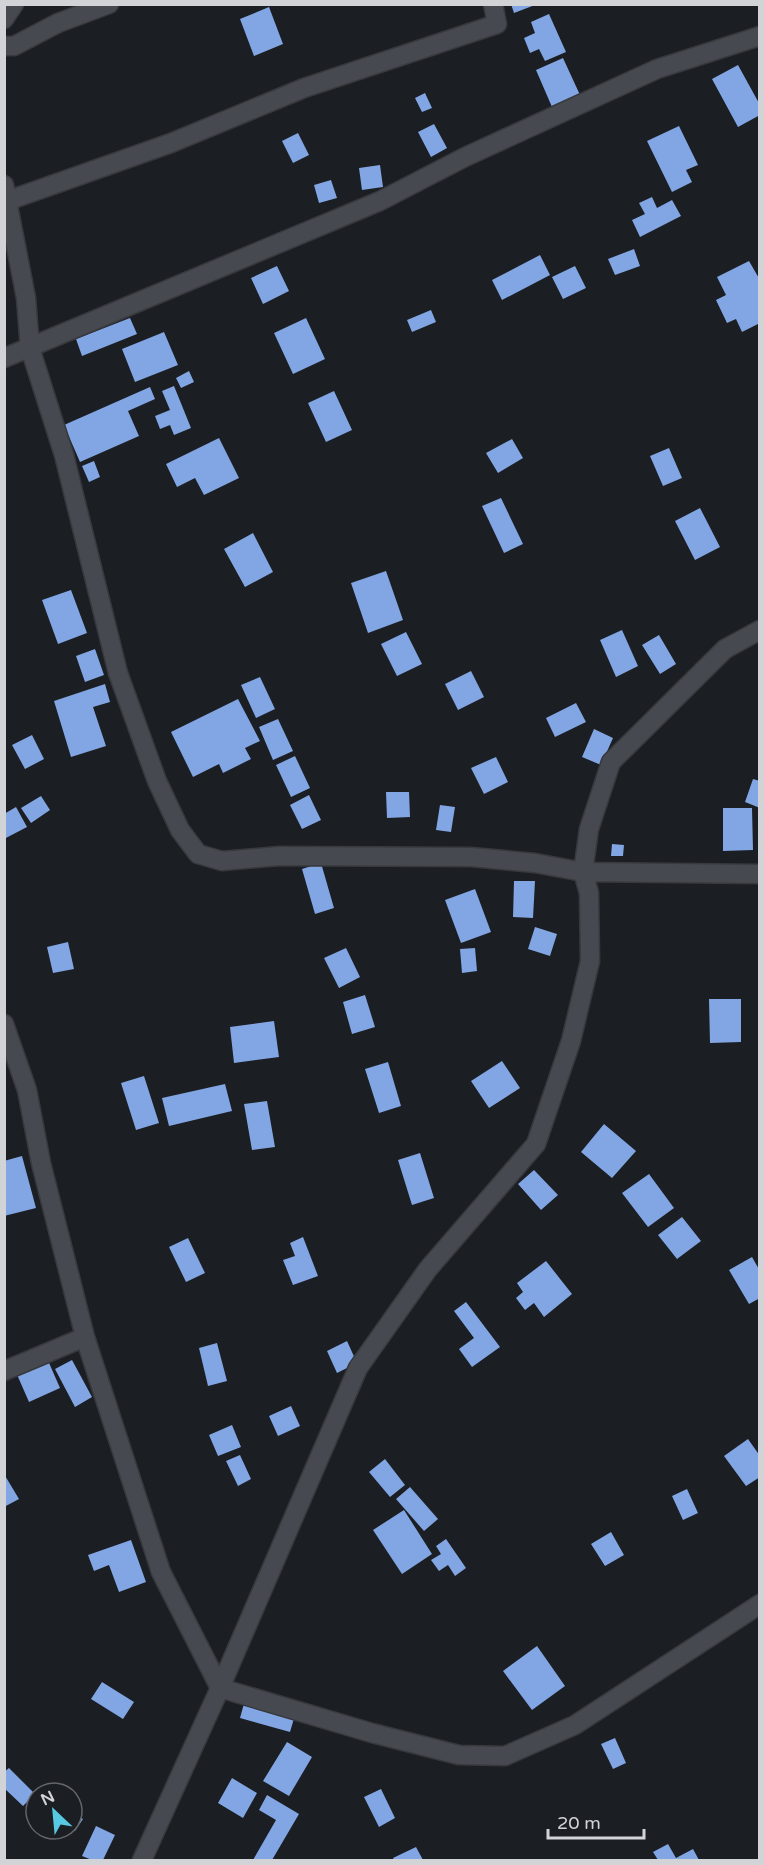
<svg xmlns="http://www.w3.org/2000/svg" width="764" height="1865" viewBox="0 0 764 1865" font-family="'Varela Round',sans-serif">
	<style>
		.building { fill: #82a6e4 }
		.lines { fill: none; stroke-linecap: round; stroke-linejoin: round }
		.minor-casing { stroke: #37393d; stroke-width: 21 }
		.minor { stroke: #46494f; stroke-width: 18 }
	</style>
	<rect width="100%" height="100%" fill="#1b1e23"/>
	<path class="building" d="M511,4H535V5L514,13Z
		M269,7L283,44L254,56L240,19Z
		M549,14L566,52L545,61L539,49L530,53L524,38L535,33L531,22Z
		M563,58L580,95L552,107L536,70Z
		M738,65L760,105V115L738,127L712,79Z
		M425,93L432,108L422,112L415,98Z
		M434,124L447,148L431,157L418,132Z
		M679,126L698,165L686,170L692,182L672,192L647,141Z
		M298,133L309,155L293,163L282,141Z
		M380,165L383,187L362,190L359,168Z
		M331,180L337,198L319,203L314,185Z
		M652,197L657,208L672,200L681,216L640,237L632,220L645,214L639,203Z
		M634,249L640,266L615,275L608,259Z
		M540,255L550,275L502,300L492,280Z
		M749,261L760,280V323L742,332L736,319L727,323L716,300L726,295L717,277Z
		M277,266L289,291L263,304L251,278Z
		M575,266L586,288L563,299L552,277Z
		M431,310L436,322L412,332L407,320Z
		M130,318L137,334L82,356L76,339Z
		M306,318L325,359L293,374L274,333Z
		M164,332L178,365L135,382L122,349Z
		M189,371L194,382L181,388L176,378Z
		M174,386L191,428L174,435L170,425L160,429L155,416L170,410L162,391Z
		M150,387L155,399L128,411L139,436L80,462L64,425Z
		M334,391L352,430L326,442L308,403Z
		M219,438L239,478L204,495L195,478L177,487L166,464Z
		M512,439L523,458L498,473L486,453Z
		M669,448L682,478L663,486L650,456Z
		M94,461L100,477L89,482L82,466Z
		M501,498L523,544L504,553L482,506Z
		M700,508L720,547L695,560L675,521Z
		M253,533L273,572L245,587L224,549Z
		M386,571L403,620L368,633L351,583Z
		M71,590L87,633L58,644L42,600Z
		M622,630L638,666L616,677L600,640Z
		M406,632L422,664L397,676L381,644Z
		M659,635L676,664L660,674L642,645Z
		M95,649L104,675L85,682L76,656Z
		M471,671L484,697L458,710L445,684Z
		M260,677L275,709L256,718L241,685Z
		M105,684L110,702L93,707L106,746L71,757L54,701Z
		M238,699L260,741L245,748L251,759L223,773L219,764L193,777L171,732Z
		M576,703L586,722L555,737L546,718Z
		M278,719L293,751L273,760L259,727Z
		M594,729L613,738L601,765L582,757Z
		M32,735L44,759L25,769L12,745Z
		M295,756L310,788L291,797L276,765Z
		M496,757L508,782L484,794L471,768Z
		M753,779L760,781V808L745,802Z
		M386,792H409L410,817L387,818Z
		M309,795L321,820L302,829L290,805Z
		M41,796L50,810L31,823L21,808Z
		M440,805L455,807L451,832L436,830Z
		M16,807L27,827L4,839V814Z
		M723,808H752L753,850L723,851Z
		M612,844L624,845L623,856H611Z
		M321,863L334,908L315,914L302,869Z
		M514,881H535L533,918L513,917Z
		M475,889L491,932L461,943L445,900Z
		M535,927L557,934L550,956L528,949Z
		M68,942L74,969L53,973L47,947Z
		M346,948L360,977L339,988L324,958Z
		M475,948L477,971L462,973L460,949Z
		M365,995L375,1027L352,1034L343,1002Z
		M709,999H741V1042L710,1043Z
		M274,1021L279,1057L234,1063L230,1027Z
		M502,1061L520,1088L489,1108L471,1081Z
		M388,1062L401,1106L379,1113L365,1069Z
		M144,1076L159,1123L136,1130L121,1083Z
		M225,1084L232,1111L169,1126L162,1098Z
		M267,1101L275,1147L252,1150L244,1104Z
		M604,1124L636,1151L612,1178L581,1152Z
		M420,1153L434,1198L412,1205L398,1160Z
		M22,1156L36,1208L4,1216V1161Z
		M534,1170L558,1195L541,1210L518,1184Z
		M649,1174L674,1208L648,1227L622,1193Z
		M682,1217L701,1241L677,1259L658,1235Z
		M303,1237L318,1276L293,1285L283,1260L295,1256L290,1243Z
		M188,1238L205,1273L186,1282L169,1247Z
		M752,1257L760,1271V1298L749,1304L729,1270Z
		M546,1261L572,1294L544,1317L534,1303L525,1310L516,1298L523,1292L517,1283Z
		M466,1302L500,1347L472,1367L459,1349L474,1338L454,1311Z
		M347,1341L357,1363L337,1373L327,1351Z
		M217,1343L227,1381L208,1386L199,1348Z
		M46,1356L60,1388L29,1402L15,1370Z
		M72,1360L92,1397L75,1407L55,1369Z
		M291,1406L300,1426L278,1436L269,1416Z
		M232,1425L241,1447L218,1456L209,1435Z
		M748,1439L760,1456V1477L746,1486L724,1456Z
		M240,1455L251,1479L238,1486L226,1461Z
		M385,1459L405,1485L390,1497L369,1472Z
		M4,1474L19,1499L4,1507Z
		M410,1487L438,1519L424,1531L396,1499Z
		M687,1489L698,1513L683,1520L672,1496Z
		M404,1510L432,1554L402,1574L373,1530Z
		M611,1532L624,1555L605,1566L591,1544Z
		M446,1539L466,1568L455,1576L448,1565L439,1571L431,1560L441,1554L436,1546Z
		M131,1540L146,1582L119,1592L109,1565L94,1571L88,1555Z
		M537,1646L565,1686L532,1710L503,1671Z
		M102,1682L134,1702L123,1719L91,1699Z
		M245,1700L295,1715L290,1732L240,1718Z
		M615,1738L626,1763L613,1769L601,1744Z
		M287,1742L312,1757L289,1796L263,1781Z
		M9,1768L35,1794L23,1806L4,1788V1772Z
		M232,1778L257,1793L243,1818L218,1803Z
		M381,1789L395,1818L379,1827L364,1797Z
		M267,1795L299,1814L272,1860H253L276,1820L259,1810Z
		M72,1813L83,1819L75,1831L72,1829Z
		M96,1826L115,1835L103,1860H92L82,1856Z
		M668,1844L676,1858L693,1849L699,1860H658L653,1852Z
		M416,1847L423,1860H394L393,1858Z"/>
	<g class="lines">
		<defs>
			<path id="minor" d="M4,19L14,4
				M4,46H14L58,23L109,4
				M4,185L26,298L30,348L64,455L118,673L157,781L180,830L198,854L222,861L279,856L471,857L535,863L583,872L760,874
				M4,202L171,143L304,88L497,24L493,4
				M4,358L380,201L465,157L657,69L760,36
				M4,1024L27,1090L41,1163L85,1337
				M4,1371L85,1337L161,1572L220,1688L372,1733L459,1755L505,1756L575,1725L760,1604
				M142,1860L220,1688L358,1368L428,1269L536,1144L571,1041L590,961L589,893L583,872L589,829L611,762L725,649L760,630"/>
		</defs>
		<use href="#minor" class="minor-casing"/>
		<use href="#minor" class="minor"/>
	</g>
	<rect width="764" height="1865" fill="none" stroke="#d1d3d7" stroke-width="12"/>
	<g transform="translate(54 1811) rotate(334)"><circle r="28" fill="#1b1e23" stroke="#64666b" stroke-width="1.5"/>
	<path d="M0-4.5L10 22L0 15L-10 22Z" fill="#57c9e2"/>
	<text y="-9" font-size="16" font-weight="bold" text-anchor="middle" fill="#d1d3d7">N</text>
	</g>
	<path d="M548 1829v9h96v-9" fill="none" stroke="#d1d3d7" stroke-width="3"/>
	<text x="557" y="1829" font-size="18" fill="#d1d3d7" stroke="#1b1e23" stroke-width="4.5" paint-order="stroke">20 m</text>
</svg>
